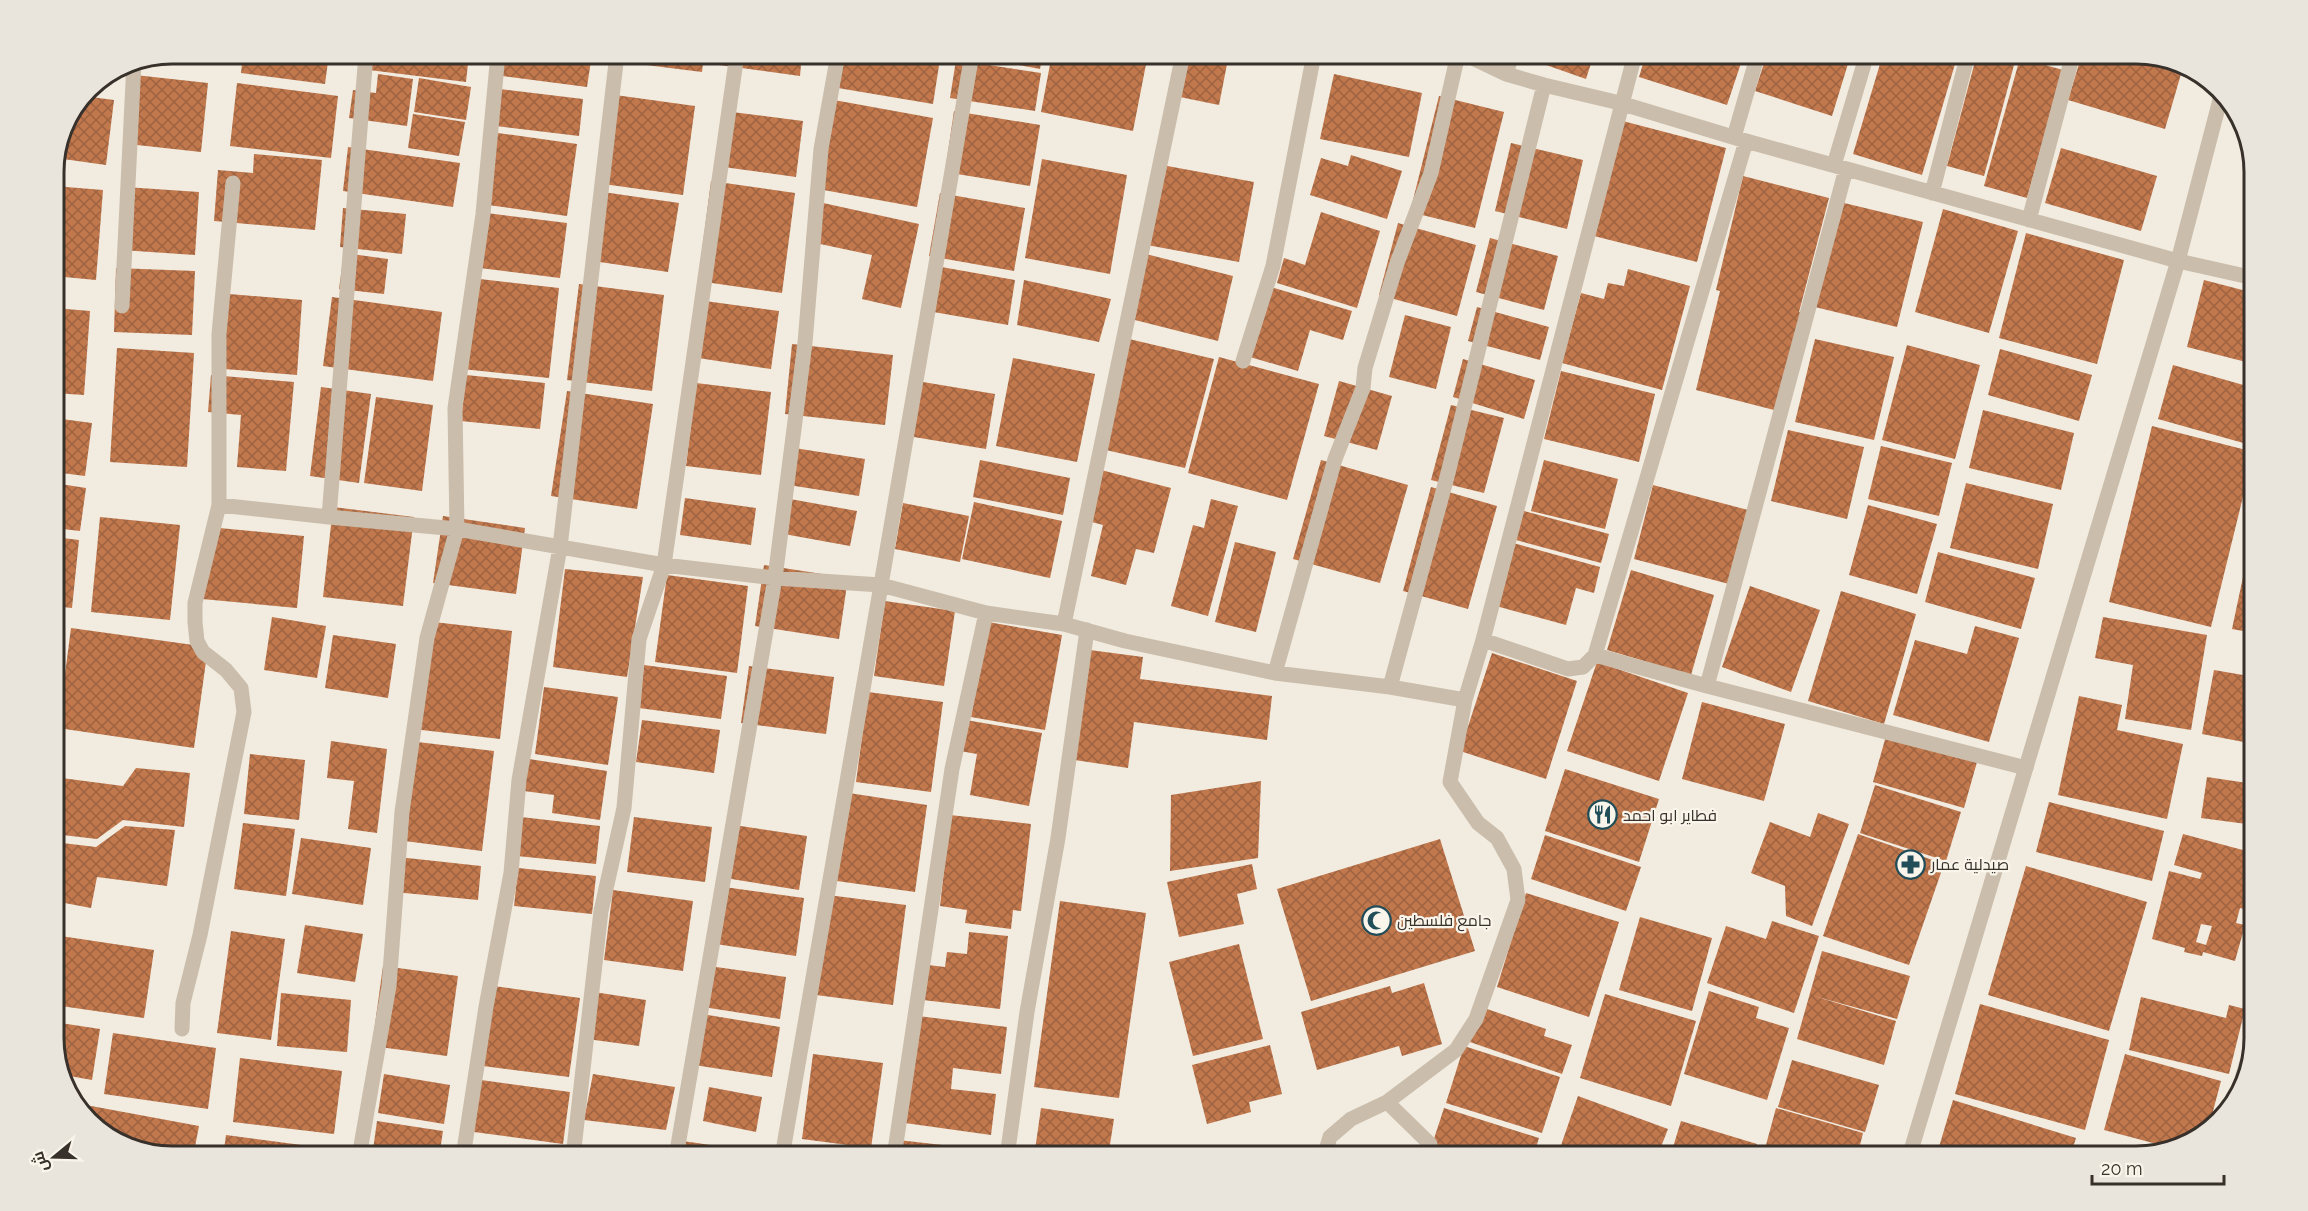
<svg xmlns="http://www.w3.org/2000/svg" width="2308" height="1211" viewBox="0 0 2308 1211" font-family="Raleway,Cairo,sans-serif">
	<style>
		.building { fill: url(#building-cross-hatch); fill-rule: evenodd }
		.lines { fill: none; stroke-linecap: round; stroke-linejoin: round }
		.minor { stroke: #cabdab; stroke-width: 15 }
		.tertiary { stroke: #cabdab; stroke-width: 15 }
		.labels { text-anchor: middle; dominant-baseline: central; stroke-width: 4.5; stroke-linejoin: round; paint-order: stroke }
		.poi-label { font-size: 16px; fill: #38302a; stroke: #f9f5eb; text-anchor: start }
		.rim { fill: none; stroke: #38302a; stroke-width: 3 }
	</style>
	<defs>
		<pattern id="building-cross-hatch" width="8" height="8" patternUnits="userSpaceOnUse" patternTransform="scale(1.5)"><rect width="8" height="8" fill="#c1784d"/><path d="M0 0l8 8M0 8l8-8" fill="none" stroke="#9e6340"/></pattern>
	</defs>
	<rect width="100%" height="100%" fill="#f2ebdf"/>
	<path class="building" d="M175,54H212V59Z
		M243,54H329L325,84L241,73Z
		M363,54H469L466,82L361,69Z
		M505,54H592L587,87L502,76Z
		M639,54H704L702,72L638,64Z
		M720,54H802L800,76L719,65Z
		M837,54H910L940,59L933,104L832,87Z
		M959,54H1043L1040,69Z
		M1052,54H1148L1133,131L1041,112Z
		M1178,54H1229L1219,105L1170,95Z
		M1531,54H1594L1586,79L1529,59Z
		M1646,54H1744L1727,105L1639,77Z
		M1767,54H1851L1832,116L1755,91Z
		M1883,54H1958L1922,175L1853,154Z
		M1977,54H2017L1984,176L1947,166Z
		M2082,54H2114L2181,74L2165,129L2068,100Z
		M2020,58L2063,70L2027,198L1984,186Z
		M956,60L1041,73L1035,111L950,98Z
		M378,74L413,79L407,126L349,118L353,90L376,93Z
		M1334,74L1422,93L1409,157L1320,139Z
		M135,75L208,83L201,152L128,144Z
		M419,78L471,87L466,120L414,112Z
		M237,83L338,96L331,158L230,146Z
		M500,89L583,99L579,136L496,126Z
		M608,94L695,106L683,195L596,183Z
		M83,96L114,100L106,165L56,158L66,121Z
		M1439,96L1504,112L1475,228L1410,212Z
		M834,100L933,118L917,207L818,189Z
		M724,111L803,121L796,177L716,166Z
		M954,111L1040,125L1030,186L945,172Z
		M413,114L465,122L459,156L408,148Z
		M1619,120L1726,148L1697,262L1590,235Z
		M491,132L577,144L567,216L481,204Z
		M1511,143L1583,160L1567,229L1495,211Z
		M348,147L460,163L453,207L343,191Z
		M2061,148L2157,176L2141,231L2045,203Z
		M254,154L322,160L315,230L214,221L218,170L253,173Z
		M1351,155L1402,171L1387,219L1310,195L1321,158L1348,166Z
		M1042,159L1127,175L1110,274L1025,258Z
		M1162,165L1254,182L1239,262L1147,245Z
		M1743,176L1829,198L1799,312L1803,313L1778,411L1696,390L1720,291L1716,290Z
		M711,181L795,193L782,293L698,281Z
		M54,186L103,190L96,280L54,276Z
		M125,187L199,192L195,255L121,250Z
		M596,191L679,203L668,272L586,260Z
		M940,193L1025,208L1014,271L929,256Z
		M814,201L919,224L901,308L862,299L872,255L806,241Z
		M1840,202L1923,222L1897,327L1815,307Z
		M343,208L406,214L402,254L340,247Z
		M1943,209L2018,231L1989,333L1915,312Z
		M479,212L567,223L560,278L472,267Z
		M1321,212L1380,231L1357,308L1277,283L1284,258L1305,265Z
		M1398,223L1476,245L1457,316L1379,295Z
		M2026,233L2124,260L2097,364L1999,338Z
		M1490,238L1558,256L1544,310L1476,292Z
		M1138,252L1233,276L1218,341L1123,317Z
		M344,253L388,259L384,294L339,289Z
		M930,265L1015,280L1008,325L922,310Z
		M116,268L195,271L192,335L114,332Z
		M1628,269L1690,286L1662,390L1562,363L1581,293L1604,299L1608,283L1624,286Z
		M471,278L559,288L549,378L462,369Z
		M1024,280L1111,299L1099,342L1017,325Z
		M2204,280L2254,293V364L2187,347Z
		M579,284L664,295L652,391L567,380Z
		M1264,285L1352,311L1343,340L1310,330L1298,371L1243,355Z
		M217,293L302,300L297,375L212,368Z
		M332,297L442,312L433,381L323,366Z
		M705,301L779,311L771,369L698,358Z
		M1477,307L1549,327L1540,360L1468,341Z
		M54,308L90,311L84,395L54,393Z
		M1405,315L1451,327L1436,389L1389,377Z
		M1129,339L1214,359L1185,468L1106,450Z
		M1815,339L1894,357L1874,440L1795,422Z
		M792,344L893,355L885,425L785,414Z
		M1907,345L1980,365L1955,459L1882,440Z
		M117,348L194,353L187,467L110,462Z
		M2000,349L2092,375L2079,421L1988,395Z
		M1219,357L1319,384L1287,500L1188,473Z
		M1013,358L1095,374L1077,462L996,446Z
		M1463,359L1535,380L1524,419L1453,397Z
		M2173,365L2254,388V446L2158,419Z
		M1561,371L1655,394L1639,462L1544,439Z
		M211,375L294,382L286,471L237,467L241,415L208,412Z
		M466,375L545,383L540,429L461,421Z
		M917,381L995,394L986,449L908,436Z
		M1339,381L1392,396L1377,450L1324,436Z
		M696,383L771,392L761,475L686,466Z
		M321,387L371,394L359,483L310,476Z
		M567,391L653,404L637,509L551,496Z
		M376,397L433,405L422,491L364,483Z
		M1451,405L1504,418L1484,493L1431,480Z
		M1983,410L2074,433L2061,490L1969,468Z
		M54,418L92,423L85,476L54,472Z
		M2152,426L2254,452L2211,627L2109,602Z
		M1788,430L1864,447L1847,519L1771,501Z
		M1881,446L1952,463L1939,516L1868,499Z
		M788,447L865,459L859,496L782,484Z
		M980,460L1070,478L1063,515L973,497Z
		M1321,460L1408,485L1380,583L1293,559Z
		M1544,460L1618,479L1605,529L1531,511Z
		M1101,470L1171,488L1154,553L1136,549L1126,585L1091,576L1103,525L1088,521Z
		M54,483L86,488L80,531L54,528Z
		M1966,483L2053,504L2038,569L1950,548Z
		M1653,485L1748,510L1729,584L1634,559Z
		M1431,487L1497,506L1468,609L1403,591Z
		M685,498L756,508L751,545L680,535Z
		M790,499L857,511L850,546L784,534Z
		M1211,499L1238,506L1208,616L1171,606L1193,525L1204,528Z
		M974,502L1062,521L1050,578L962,559Z
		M903,503L969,516L960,562L895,549Z
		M1868,505L1937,524L1917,594L1849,575Z
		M333,507L414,517L403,606L323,597Z
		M1524,511L1609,534L1601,563L1516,540Z
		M443,516L525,528L516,594L433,583Z
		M100,517L180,525L170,620L91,612Z
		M209,527L304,536L297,608L202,599Z
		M54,537L79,540L72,608L54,606Z
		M1235,542L1276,552L1256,632L1215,622Z
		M1513,543L1600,567L1594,593L1576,588L1566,625L1496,606Z
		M1938,552L2035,578L2021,629L1925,602Z
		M2247,558H2254V633L2232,629Z
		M764,565L848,578L839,639L755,626Z
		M565,569L643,577L627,677L553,667Z
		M1631,570L1714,595L1691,675L1607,650Z
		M667,575L748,586L737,673L655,662Z
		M1750,586L1820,610L1791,692L1722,667Z
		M1841,591L1916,614L1884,724L1808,701Z
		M885,601L955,611L944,686L874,676Z
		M272,617L326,626L317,678L264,670Z
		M2103,617L2207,635L2191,730L2125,719L2133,665L2095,658Z
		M425,621L512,631L500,739L413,729Z
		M988,622L1062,635L1045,730L971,717Z
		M1975,626L2019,638L1989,742L1893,715L1915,640L1967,654Z
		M71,628L208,647L194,748L58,728Z
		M333,635L396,644L388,698L325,688Z
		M1082,649L1143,657L1140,679L1272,696L1267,740L1134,722L1128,768L1068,759Z
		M1492,653L1577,681L1546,779L1460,751Z
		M2247,653L2254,654V744L2202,734L2214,670L2243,675Z
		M1597,662L1688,693L1659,781L1567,751Z
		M644,665L727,676L721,719L639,708Z
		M749,666L834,677L826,734L741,723Z
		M544,687L618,697L608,765L535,754Z
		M868,692L943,702L931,792L856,782Z
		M2079,696L2122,705L2117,730L2183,744L2167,819L2058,795Z
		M1702,702L1785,724L1764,801L1682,779Z
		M642,720L720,730L714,773L636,762Z
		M966,720L1042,733L1029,806L970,795L977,754L960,751Z
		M1886,736L1977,762L1964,808L1873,782Z
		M331,741L387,749L377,833L348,829L354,781L327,778Z
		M409,741L494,751L482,851L397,840Z
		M250,754L305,760L299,820L244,814Z
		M529,759L607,771L600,820L552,813L554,795L524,791Z
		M136,768L190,773L184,827L123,820L97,839L54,834V777L123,786Z
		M1565,769L1659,799L1639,862L1545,831Z
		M2207,777L2254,784V825L2201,818Z
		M1261,781L1258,858L1170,871L1171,795Z
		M1875,785L1961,812L1946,861L1860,833Z
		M849,793L927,805L915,892L837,881Z
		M2049,802L2164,831L2152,881L2036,852Z
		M1818,813L1849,824L1812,926L1786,916L1785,886L1751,873L1770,822L1810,837Z
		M950,815L1031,824L1021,911L1013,910L1011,929L965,923L967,910L940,906Z
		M521,817L600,826L596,864L517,856Z
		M634,817L712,827L705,882L627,872Z
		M243,823L295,829L286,896L234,889Z
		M727,824L807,836L799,890L719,877Z
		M125,826L175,830L167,886L97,877L91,908L54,901V842L96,847Z
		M1858,834L1944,864L1909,965L1823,936Z
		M2183,834L2254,853V887L2248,910L2240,908L2236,923L2245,925L2235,961L2203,952L2202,956L2184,952L2185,948L2152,939L2169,871L2200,879L2202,873L2174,865ZM2201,924L2212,926L2206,945L2196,942Z
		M1545,835L1641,867L1626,911L1531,879Z
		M301,838L371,848L363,905L292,894Z
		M1440,839L1475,951L1311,1001L1277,889Z
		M398,857L481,866L478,900L394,892Z
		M1252,864L1257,889L1237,894L1244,924L1179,937L1167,882Z
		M2026,866L2147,902L2109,1031L1988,995Z
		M518,868L596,876L592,914L514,906Z
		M717,886L804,898L796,956L709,943Z
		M613,890L693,901L683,971L604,960Z
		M1526,893L1619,922L1589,1017L1497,987Z
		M828,895L906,905L893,1005L816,995Z
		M1060,901L1146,913L1119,1098L1034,1087Z
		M1640,917L1712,938L1692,1011L1619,990Z
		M1772,921L1819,936L1794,1013L1707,983L1726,926L1766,939Z
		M305,925L363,934L355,982L297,973Z
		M231,931L285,939L271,1040L217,1033Z
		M969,932L1008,936L1000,1009L923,1000L928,965L945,967L947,952L967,954Z
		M54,935L154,950L144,1018L54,1005Z
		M1239,944L1263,1039L1193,1056L1169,962Z
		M1822,951L1910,976L1897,1019L1814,996L1896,1021L1884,1065L1797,1039Z
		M383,966L458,976L447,1056L372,1046Z
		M709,966L786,977L780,1019L703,1007Z
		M1424,983L1442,1044L1402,1056L1399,1046L1317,1070L1301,1012L1390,986L1392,993Z
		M494,986L580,998L569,1077L483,1066Z
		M1709,991L1759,1007L1756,1018L1789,1028L1767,1100L1684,1074Z
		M594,992L646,1000L639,1046L587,1039Z
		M281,993L351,1000L347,1052L277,1046Z
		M1605,994L1696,1021L1671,1106L1580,1078Z
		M2141,997L2226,1018L2229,1005L2245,1009L2229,1074L2129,1050Z
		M1980,1004L2109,1040L2085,1130L1955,1094Z
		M1481,1007L1546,1029L1544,1036L1572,1045L1562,1074L1470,1042Z
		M702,1014L780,1027L772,1077L694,1065Z
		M918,1016L1007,1027L1001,1074L953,1068L951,1089L996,1094L991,1135L905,1123Z
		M54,1022L100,1029L92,1080L64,1075L54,1046Z
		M113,1033L216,1048L208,1109L104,1094Z
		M1270,1045L1282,1094L1249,1102L1251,1112L1207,1124L1192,1065Z
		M1464,1046L1560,1077L1542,1133L1446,1103Z
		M813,1054L883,1063L871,1148L802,1139Z
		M2125,1054L2221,1081L2208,1130L2201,1137L2168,1147L2104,1130Z
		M240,1058L342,1071L334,1134L233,1122Z
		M1792,1060L1879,1085L1865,1132L1778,1107Z
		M384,1074L450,1085L444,1124L378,1113Z
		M593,1074L675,1087L666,1130L584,1120Z
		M481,1080L570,1092L563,1144L474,1132Z
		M709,1087L762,1097L756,1132L703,1121Z
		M1578,1096L1668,1129L1657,1157H1557Z
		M1953,1100L2076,1138L2070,1157H1936Z
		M75,1103L199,1126L193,1157H173L120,1145Z
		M1041,1108L1114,1119L1108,1157H1034Z
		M1444,1108L1539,1138L1533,1157H1459L1431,1148Z
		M1776,1108L1863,1133L1857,1157L1763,1156Z
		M377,1121L443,1131L439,1157H372Z
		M1681,1121L1757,1144L1753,1157H1670Z
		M226,1135L332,1149L331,1157H223Z
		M898,1140L987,1150L986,1157H896Z
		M683,1141L758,1152L757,1157H680Z"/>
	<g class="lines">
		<path class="minor" d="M366,54L329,517L457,529L664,565L775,578L881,585L782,1157
			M972,54L881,585L986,613L1064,624L1125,641L1275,673L1390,687L1465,700
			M1464,54L1506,74L1544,85L1620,103L1746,141L2178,261L2254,278
			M1506,74L1512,54
			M1734,137L1758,54
			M1834,165L1867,54
			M1932,193L1968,54
			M2029,220L2073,54
			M122,306L134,62
			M1243,361L1273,266L1314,54
			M219,505L329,517
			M1064,624L1183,54
			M1483,640L1568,669L1583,667L1595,655L1746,141
			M1595,655L1707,686L1846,169
			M1275,673L1335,459L1363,388L1365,368L1397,263L1431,173L1458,54
			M1707,686L2026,768
			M1390,687L1447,477L1544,85
			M182,1029L183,1003L200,935L244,712L241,688L226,670L203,652L197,641L195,622V603L219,505V334L233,183
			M2237,1096L2254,1038
			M1387,1102L1430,1144L1432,1157
			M359,1157L389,986L402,812L427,638L457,529L455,408L483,214L498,54
			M463,1157L486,1007L511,873L519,780L560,547L617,54
			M573,1157L601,911L624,808L639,639L664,565L737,54
			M676,1157L775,578L805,343L821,149L838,54
			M894,1157L952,769L986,613
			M1007,1157L1027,1012L1058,838L1087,630
			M1324,1157L1330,1137L1351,1119L1387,1102L1456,1050L1476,1019L1518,900L1514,869L1497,838L1478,823L1450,782L1465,700L1483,640L1635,54"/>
		<path class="tertiary" d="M1909,1157L2178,261L2221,96"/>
	</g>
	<defs>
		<symbol id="restaurant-ring" viewBox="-11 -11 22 22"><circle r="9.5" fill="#f9f5eb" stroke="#214d58" stroke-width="1.5"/><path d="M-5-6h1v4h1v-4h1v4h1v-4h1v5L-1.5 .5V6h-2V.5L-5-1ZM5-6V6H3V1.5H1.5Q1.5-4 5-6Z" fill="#214d58"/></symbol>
		<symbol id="pharmacy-ring" viewBox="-11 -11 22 22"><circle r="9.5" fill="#f9f5eb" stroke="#214d58" stroke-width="1.5"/><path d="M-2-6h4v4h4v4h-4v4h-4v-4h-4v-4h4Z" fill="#214d58"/></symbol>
		<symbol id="mosque-ring" viewBox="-11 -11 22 22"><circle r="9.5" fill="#f9f5eb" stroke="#214d58" stroke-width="1.5"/><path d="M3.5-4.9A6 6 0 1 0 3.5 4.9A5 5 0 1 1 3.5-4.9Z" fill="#214d58"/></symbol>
	</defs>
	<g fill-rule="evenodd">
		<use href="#restaurant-ring" x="1586" y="798" width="33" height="33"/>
		<use href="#pharmacy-ring" x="1894" y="848" width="33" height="33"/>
		<use href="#mosque-ring" x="1360" y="904" width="33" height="33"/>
	</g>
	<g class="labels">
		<g class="poi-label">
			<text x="1623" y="815">فطاير ابو احمد</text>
			<text x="1931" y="864">صيدلية عمار</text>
			<text x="1397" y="920">جامع فلسطين</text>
		</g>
	</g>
	<path d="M0 0H2308V1211H0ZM172 64H2136A108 108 0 0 1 2244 172V1038A108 108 0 0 1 2136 1146H172A108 108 0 0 1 64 1038V172A108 108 0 0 1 172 64Z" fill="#eae5dc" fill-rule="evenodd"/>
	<path class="rim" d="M172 64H2136A108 108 0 0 1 2244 172V1038A108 108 0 0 1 2136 1146H172A108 108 0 0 1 64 1038V172A108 108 0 0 1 172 64Z"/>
	<g transform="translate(54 1157) rotate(251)" stroke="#f9f5eb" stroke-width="4.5" paint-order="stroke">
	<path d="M0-4.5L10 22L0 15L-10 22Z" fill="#38302a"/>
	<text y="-9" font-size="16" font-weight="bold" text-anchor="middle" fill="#38302a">ش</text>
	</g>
	<path d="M2092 1175v9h132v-9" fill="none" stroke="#38302a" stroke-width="3"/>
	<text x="2101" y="1175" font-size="18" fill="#38302a" stroke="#f9f5eb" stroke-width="4.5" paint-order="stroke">20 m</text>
</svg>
